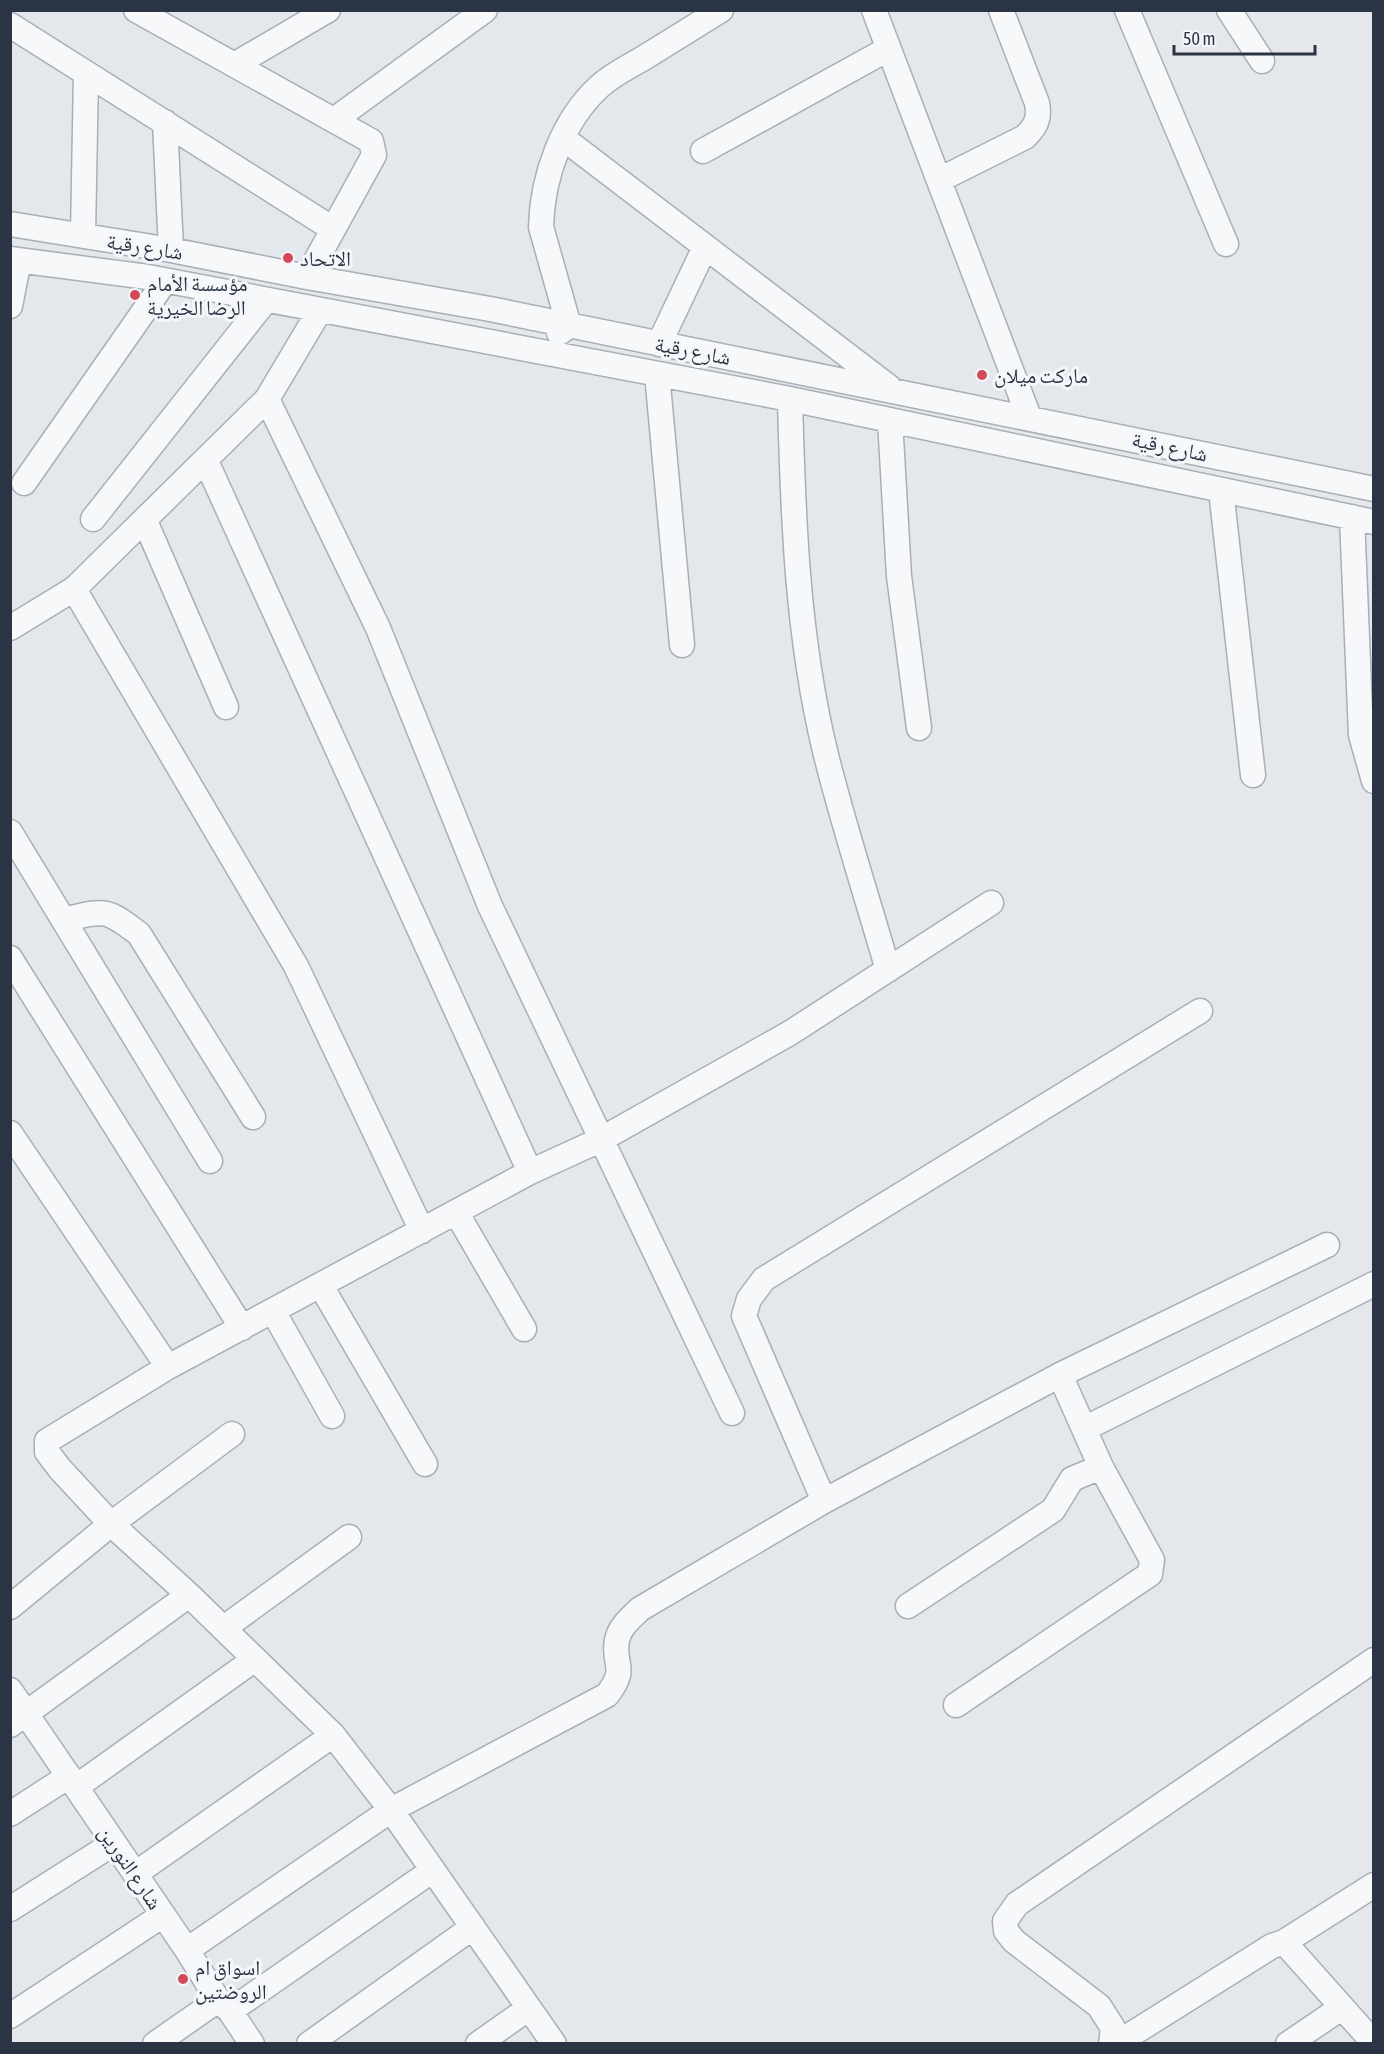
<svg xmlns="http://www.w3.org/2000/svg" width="1384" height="2054" viewBox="0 0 1384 2054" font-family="'Asap Condensed','Noto Naskh Arabic',sans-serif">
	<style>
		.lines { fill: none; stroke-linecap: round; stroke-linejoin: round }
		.minor-casing { stroke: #a9aeb7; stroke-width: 27 }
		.minor { stroke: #f7f8fa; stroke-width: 24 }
		.poi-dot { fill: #d1495b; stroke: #f4f6f9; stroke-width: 2 }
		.labels { text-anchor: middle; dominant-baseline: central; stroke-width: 6; stroke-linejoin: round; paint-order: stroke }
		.street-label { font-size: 21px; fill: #2b3445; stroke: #f4f6f9 }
		.poi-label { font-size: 21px; fill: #2b3445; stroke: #f4f6f9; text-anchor: start }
	</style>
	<rect width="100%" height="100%" fill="#e4e7ec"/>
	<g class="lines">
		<defs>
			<path id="minor" d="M136,10L371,141L374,155L307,277
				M874,10L1029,417
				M1127,10L1226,244
				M1229,10L1262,61
				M10,25L333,229
				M234,65L328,10
				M334,120L485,10
				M165,122L171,250
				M563,138L889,387
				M703,151L888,49
				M939,180L1025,137C1036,126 1040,119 1037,103L1001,10
				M10,224L171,250L307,277L490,309L1374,489
				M83,235L86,73
				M10,259L148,277L790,399L1374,522
				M10,306L19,260
				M559,333L569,326L541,227C542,178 562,120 600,86C612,75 628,67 642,59C668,43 694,27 721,10
				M659,344L705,247
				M657,374L682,645
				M267,399L378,628L490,906L732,1413
				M790,399C793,517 797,635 825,751C843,824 867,897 888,970
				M890,420L899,576L919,728
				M206,461L530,1172
				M24,483L165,281
				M1221,490L1253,775
				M1352,517L1361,735L1374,781
				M93,519L266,300
				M145,521L226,707
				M74,589L296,966L422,1231
				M10,628L74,589L267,399L320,310
				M10,832L210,1161
				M64,920C104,910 106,908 139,934L253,1117
				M10,958L242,1328
				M10,1133L168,1367
				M456,1212L524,1329
				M321,1286L425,1464
				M273,1311L332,1416
				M1084,1429L1374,1284
				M824,1501L744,1316L749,1299L764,1279L1200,1011
				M908,1606L1053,1510L1072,1479L1101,1467
				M10,1607L111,1524L232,1434
				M224,1628L349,1537
				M10,1690L187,1950L218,2000L230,2011L252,2044
				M956,1705L1150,1574L1152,1560L1101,1467L1060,1375
				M10,1725L189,1595
				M76,1787L255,1659
				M10,1814L69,1776
				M135,1874L333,1735
				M10,1909L114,1843
				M1284,1942L1374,1885
				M187,1950L391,1810L607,1695C629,1667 612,1665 617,1640C620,1626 631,1618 640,1609L824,1501L1060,1375L1327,1245
				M230,2011L433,1870
				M10,2016L163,1915
				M155,2044L218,2000
				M309,2044L473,1927
				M478,2044L529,2008
				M554,2044L391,1810L333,1735L189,1595L111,1524L60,1469L47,1452V1441L168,1367L530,1172L600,1140L790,1033L991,903
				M1111,2044L1113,2028L1099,2006L1014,1941L1006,1931L1005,1921L1017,1904L1374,1660
				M1116,2044L1272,1946L1284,1942L1374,2043
				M1288,2044L1341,2008"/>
		</defs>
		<use href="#minor" class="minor-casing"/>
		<use href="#minor" class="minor"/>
	</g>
	<g class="poi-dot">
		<circle cx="288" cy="258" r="6"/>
		<circle cx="135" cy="295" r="6"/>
		<circle cx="982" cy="375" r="6"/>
		<circle cx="183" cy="1979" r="6"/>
	</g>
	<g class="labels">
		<g class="street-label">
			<text transform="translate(145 246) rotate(9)">شارع رقية</text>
			<text transform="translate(693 350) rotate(11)">شارع رقية</text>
			<text transform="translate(1170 446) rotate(12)">شارع رقية</text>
			<text transform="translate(131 1867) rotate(56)">شارع النورين</text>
		</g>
		<g class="poi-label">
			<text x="300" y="258">الاتحاد</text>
			<text x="147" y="283">مؤسسة الأمام<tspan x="147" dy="24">الرضا الخيرية</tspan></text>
			<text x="994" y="375">ماركت ميلان</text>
			<text x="195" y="1967">اسواق ام<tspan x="195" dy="24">الروضتين</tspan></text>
		</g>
	</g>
	<rect width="1384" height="2054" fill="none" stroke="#2b3445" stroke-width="24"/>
	<path d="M1174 45v9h141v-9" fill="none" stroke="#2b3445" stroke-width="3"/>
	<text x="1183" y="45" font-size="18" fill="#2b3445" stroke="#f4f6f9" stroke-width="4.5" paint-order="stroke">50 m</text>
</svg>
